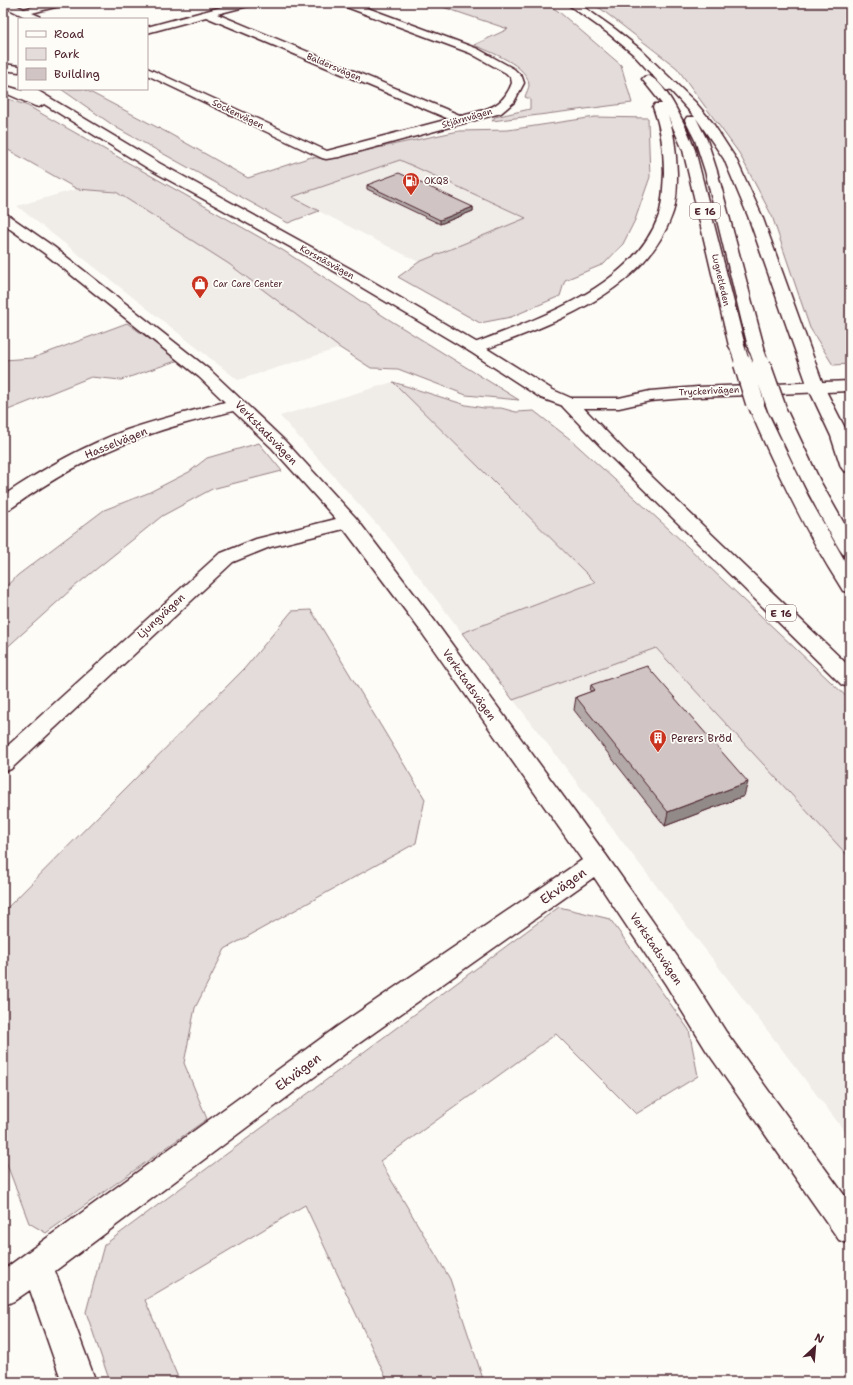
<svg xmlns="http://www.w3.org/2000/svg" width="853" height="1385" viewBox="0 0 853 1385" font-family="'Shantell Sans',sans-serif">
	<style>
		.built { fill: #f0ece8 }
		.green { fill: #e3dcda; stroke: #967e82 }
		.lines { fill: none; stroke-linecap: round; stroke-linejoin: round }
		.minor-casing { stroke: #4a1f2b; stroke-width: 3 }
		.highway-casing { stroke: #4a1f2b; stroke-width: 3 }
		.minor { fill: #fdfcf7; fill-rule: evenodd }
		.highway { fill: #fdfcf7; fill-rule: evenodd }
		.highway-bridge-far1-casing { stroke: #4a1f2b; stroke-width: 16; stroke-linecap: butt }
		.highway-bridge-casing { stroke: #4a1f2b; stroke-width: 21; stroke-linecap: butt }
		.highway-bridge-far1 { stroke: #fdfcf7; stroke-width: 14 }
		.highway-bridge { stroke: #fdfcf7; stroke-width: 18 }
		.wall { fill: #b3a9a9; stroke: #4a1f2b }
		.shaded-wall { fill: #928a89; stroke: #4a1f2b }
		.building { fill: #d0c5c4; stroke: #4a1f2b }
		.labels { text-anchor: middle; dominant-baseline: central; stroke-width: 3.5; stroke-linejoin: round; paint-order: stroke }
		.far-street-label { font-size: 9px; fill: #4a1f2b; stroke: #fdfcf7 }
		.far-poi-label { font-size: 9px; fill: #4a1f2b; stroke: #fdfcf7; text-anchor: start }
		.shield { fill: #fdfcf7; stroke: #806168; stroke-width: 1 }
		.shield-label { font-size: 10px; font-weight: bold; fill: #4a1f2b }
		.street-label { font-size: 11px; fill: #4a1f2b; stroke: #fdfcf7 }
		.poi-label { font-size: 11px; fill: #4a1f2b; stroke: #fdfcf7; text-anchor: start }
		.near-street-label { font-size: 13px; fill: #4a1f2b; stroke: #fdfcf7 }
	</style>
	<rect width="100%" height="100%" fill="#fdfcf7"/>
	<filter id="ink" filterUnits="userSpaceOnUse"><feTurbulence type="fractalNoise" baseFrequency=".025" numOctaves="2"/><feDisplacementMap in="SourceGraphic" scale="8" xChannelSelector="R" yChannelSelector="G"/><feConvolveMatrix kernelMatrix="1 2 1 2 8 2 1 2 1" color-interpolation-filters="sRGB"/></filter>
	<g filter="url(#ink)">
		<path class="built" d="M400,160L527,219L419,262L291,197Z
			M77,189L116,192L229,264L340,348L238,380L17,206Z
			M393,382L596,582L850,858V1138L390,539L280,416Z"/>
		<path class="green" d="M431,3H544L558,11L621,65L632,103L492,121L495,117L530,109V99L525,97C526,93 529,88 529,85C528,65 490,52 474,45L508,29Z
			M589,3H850V364L833,365L810,328L772,216L739,153L677,68L601,9Z
			M61,89H84L170,134L248,178L311,157L324,159L459,131L508,130L595,117L648,118L650,177L635,220L623,244L604,264L565,280L560,296L511,317L480,323L398,277L419,262L526,218L400,160L292,197L319,211L288,223L117,128Z
			M3,97L28,106L284,251L385,317L519,400L466,395L398,369L371,368L340,348L229,264L116,192L77,189L3,147Z
			M127,323L179,360L121,380L91,377L3,412V360L33,358Z
			M393,382L466,405L484,408H501L516,412L534,411L570,439L670,530L850,700V858L656,648L513,700L462,633L595,582Z
			M259,443L282,471L212,489L162,516L74,587L3,651V589L18,575L104,510L148,493L189,472L207,458Z
			M311,610L425,799L416,843L225,949L195,1008L184,1063L207,1119L46,1233L29,1223L3,1154V912L244,669L292,611Z
			M559,907L610,919L689,1030L698,1076L636,1114L556,1034L380,1161L450,1279L484,1382H388L305,1205L145,1300L180,1382H110L86,1312L104,1245Z"/>
		<g class="lines">
			<defs>
				<path id="minor" d="M3,3H12L24,9L47,3H64L63,5L32,13L39,16V19H29L3,6Z
					M236,3H253L252,5L217,14L462,116C486,109 502,109 512,83L511,78L506,73L470,53L341,5L340,3H354L478,49L514,69L522,77L524,83L514,102L501,113L339,157L326,159L322,158L147,75V68L327,151L449,119L206,17L147,33V27Z
					M3,64L19,66V72L3,70Z
					M3,85L23,91L21,89H35L159,163L351,269L481,345L553,390L571,398H619L650,391L698,387L850,381V391L698,397L650,401L619,408H569L541,398L469,351L341,275L149,169L44,104L39,107L35,106L3,92Z
					M3,214L8,215L54,247L211,371L284,440L356,518L434,620L606,855L686,969L726,1032L850,1203V1244L839,1240L706,1050L666,985L594,877L358,1044L55,1271L96,1382H62L30,1290L14,1301L3,1306V1270L338,1026L582,860L420,630L344,529L270,547L233,562L11,769L3,772V750L219,554L256,539L336,519L272,448L233,411C202,419 170,426 140,438C93,455 50,480 10,509L3,511V496C41,470 83,446 127,430C159,419 192,411 225,402L199,377L44,253L3,224Z"/>
				<path id="highway" d="M566,3H578L615,29L640,49L695,102L712,122L736,159L762,216L824,387L849,436L850,472L844,471L841,467L831,436L808,387L748,216L724,159L696,118L707,140L717,171L765,351L763,354L757,356L751,354L749,351L705,171L695,140L685,120L687,117H695L671,91L666,90L633,54L608,33Z
					M648,76C666,80 689,133 695,150L745,346L743,349L737,351L731,349L729,346L683,150L668,116C675,134 676,154 677,173C677,186 677,203 672,215C644,293 551,324 481,351L475,353L469,351L467,348L469,345C535,320 634,287 659,215C663,202 663,186 664,173C664,150 661,128 653,107L655,104H662L642,79L644,77Z
					M569,398L575,399L623,449L850,667V687L842,685L611,457L563,407L561,403L563,399Z
					M755,398L761,399L763,403L808,496L850,570V592L843,591L840,586C803,528 774,466 747,403L749,399Z
					M777,404L783,405L786,409L820,481L850,534V556L843,554L840,550C813,505 790,457 768,409L771,405Z"/>
			</defs>
			<use href="#minor" class="minor-casing"/>
			<use href="#highway" class="highway-casing"/>
			<use href="#minor" class="minor"/>
			<use href="#highway" class="highway"/>
			<defs>
				<path id="highway-bridge-far1" d="M737,346L743,365
					M757,351L762,365"/>
				<path id="highway-bridge" d="M743,364L755,403
					M761,364L777,409"/>
			</defs>
			<use href="#highway-bridge-far1" class="highway-bridge-far1-casing"/>
			<use href="#highway-bridge" class="highway-bridge-casing"/>
			<use href="#highway-bridge-far1" class="highway-bridge-far1"/>
			<use href="#highway-bridge" class="highway-bridge"/>
		</g>
		<path class="wall" d="M367,185L473,207V211L440,224L367,189Z
			M591,685L744,796L665,826L574,710L576,697L590,692Z"/>
		<path class="shaded-wall" d="M473,207V211L440,224V220Z
			M748,782L744,796L665,826L668,812Z"/>
		<path class="building" d="M399,173L473,207L440,220L367,185Z
			M647,666L748,782L668,812L576,697L595,690L591,685Z"/>
	</g>
	<defs>
		<symbol id="fuel-pin" viewBox="-11 -11 22 30"><path d="M0 17L-7.5 6A9.5 9.5 0 1 1 7.5 6Z" fill="#c8321e" stroke="#fdfcf7"/><path d="M-5.5-6h7V0h2V4h1.3V-2.5L3-4.5l.8-.8L6-3V5H2.5V1h-1V6h-7ZM-4.2-4.7v3.2H.2V-4.7Z" fill="#fff"/></symbol>
		<symbol id="shop-pin" viewBox="-11 -11 22 30"><path d="M0 17L-7.5 6A9.5 9.5 0 1 1 7.5 6Z" fill="#c8321e" stroke="#fdfcf7"/><path d="M-5-2.5h2.3a2.7 3.5 0 0 1 5.4 0H5L5.5 6h-11ZM-1.5-2.5h3a1.5 2.3 0 0 0-3 0Z" fill="#fff"/></symbol>
		<symbol id="building-pin" viewBox="-11 -11 22 30"><path d="M0 17L-7.5 6A9.5 9.5 0 1 1 7.5 6Z" fill="#c8321e" stroke="#fdfcf7"/><path d="M-4-6H4V6H1V3H-1V6H-4ZM-2.5-4.3h1.7v1.8h-1.7ZM.8-4.3h1.7v1.8H.8ZM-2.5-1h1.7V.8h-1.7ZM.8-1h1.7V.8H.8Z" fill="#fff"/></symbol>
	</defs>
	<g fill-rule="evenodd">
		<use href="#fuel-pin" x="401" y="171" width="20" height="27"/>
		<use href="#shop-pin" x="190" y="274" width="20" height="27"/>
		<use href="#building-pin" x="648" y="728" width="20" height="27"/>
	</g>
	<g class="labels">
		<g class="far-street-label">
			<text transform="translate(334 67) rotate(23)">Baldersvägen</text>
			<text transform="translate(238 114) rotate(26)">Sockenvägen</text>
			<text transform="translate(467 118) rotate(-16)">Stjärnvägen</text>
			<text transform="translate(327 262) rotate(29)">Korsnäsvägen</text>
			<text transform="translate(721 280) rotate(77)">Lugnetleden</text>
			<text transform="translate(709 391) rotate(-3)">Tryckerivägen</text>
		</g>
		<g class="far-poi-label">
			<text x="424" y="181">OKQ8</text>
			<text x="213" y="284">Car Care Center</text>
		</g>
		<g class="shield">
			<rect x="690" y="203" width="30" height="16" rx="3"/>
			<rect x="766" y="605" width="30" height="16" rx="3"/>
		</g>
		<g class="shield-label">
			<text x="705" y="211">E 16</text>
			<text x="781" y="613">E 16</text>
		</g>
		<g class="street-label">
			<text transform="translate(266 433) rotate(46)">Verkstadsvägen</text>
			<text transform="translate(116 443) rotate(-22)">Hasselvägen</text>
			<text transform="translate(161 616) rotate(-43)">Ljungvägen</text>
			<text transform="translate(469 685) rotate(55)">Verkstadsvägen</text>
			<text transform="translate(656 949) rotate(56)">Verkstadsvägen</text>
		</g>
		<g class="poi-label">
			<text x="671" y="738">Perers Bröd</text>
		</g>
		<g class="near-street-label">
			<text transform="translate(563 886) rotate(-35)">Ekvägen</text>
			<text transform="translate(298 1072) rotate(-37)">Ekvägen</text>
		</g>
	</g>
	<rect width="853" height="1385" fill="none" stroke="#fdfcf7" stroke-width="16"/>
	<rect x="8" y="8" width="837" height="1369" fill="none" stroke="#4a1f2b" stroke-width="1.5" filter="url(#ink)"/>
	<rect x="18" y="18" width="130" height="72" fill="#fdfcf7" stroke="#b5a4a5"/>
	<rect x="26" y="31" width="20" height="6" fill="#fdfcf7" stroke="#b5a4a5"/>
	<text x="54" y="38" font-size="12" fill="#4a1f2b">Road</text>
	<rect x="26" y="48" width="20" height="12" fill="#e3dcda" stroke="#b5a4a5"/>
	<text x="54" y="58" font-size="12" fill="#4a1f2b">Park</text>
	<rect x="26" y="68" width="20" height="12" fill="#d0c5c4" stroke="#b5a4a5"/>
	<text x="54" y="78" font-size="12" fill="#4a1f2b">Building</text>
	<g transform="translate(815 1347) rotate(26)" stroke="#fdfcf7" stroke-width="3" paint-order="stroke">
	<path d="M0-3L7 15L0 10L-7 15Z" fill="#4a1f2b"/>
	<text y="-6" font-size="11" font-weight="bold" text-anchor="middle" fill="#4a1f2b">N</text>
	</g>
</svg>
